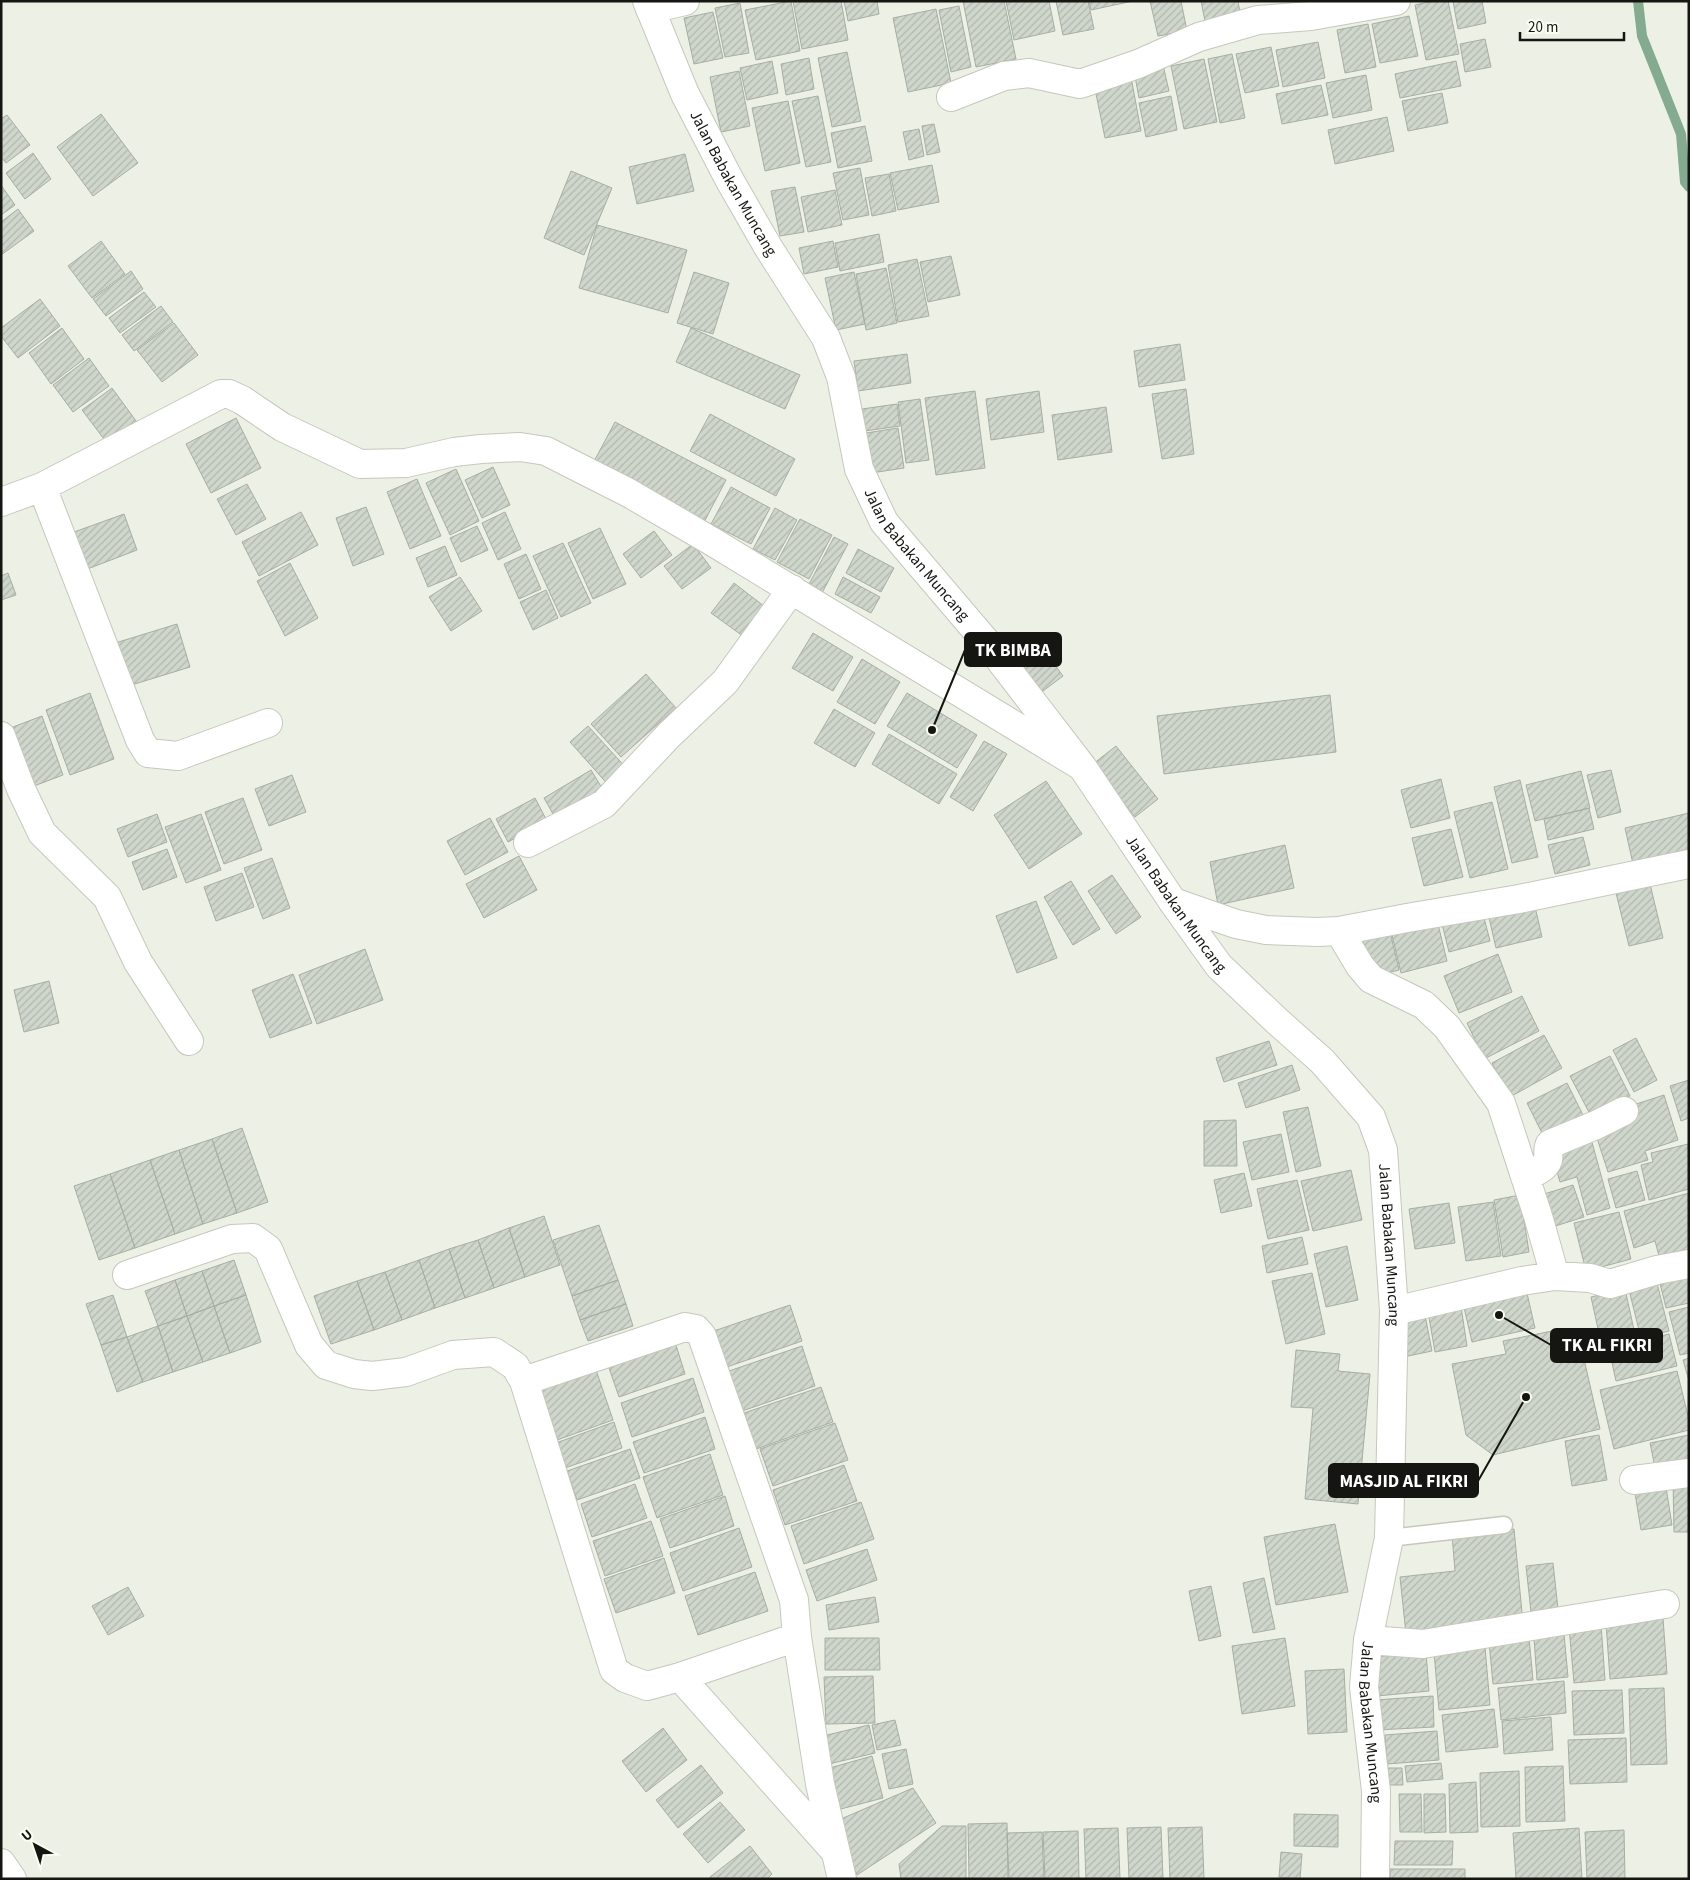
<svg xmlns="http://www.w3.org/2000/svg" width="1690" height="1880" viewBox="0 0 1690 1880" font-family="'Source Sans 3',sans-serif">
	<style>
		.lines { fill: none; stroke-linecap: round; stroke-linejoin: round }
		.stream { stroke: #84ab8f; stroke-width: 10 }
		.building { fill: url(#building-hatch); stroke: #a7aea4 }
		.service-casing { stroke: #c5c8bd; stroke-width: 19 }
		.minor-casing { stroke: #c5c8bd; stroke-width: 30 }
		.tertiary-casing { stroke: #c5c8bd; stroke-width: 30 }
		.service { stroke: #fff; stroke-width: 16 }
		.minor { stroke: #fff; stroke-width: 28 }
		.tertiary { stroke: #fff; stroke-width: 28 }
		.labels { text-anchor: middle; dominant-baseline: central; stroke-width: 4; stroke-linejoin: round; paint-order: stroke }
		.street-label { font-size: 16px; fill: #151612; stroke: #fafdf1 }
		.leader { fill: none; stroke: #151612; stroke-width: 2 }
		.callout-dot { fill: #151612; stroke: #fafdf1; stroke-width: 2 }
		.callout { fill: #151612; stroke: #151612; stroke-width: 2 }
		.callout-label { font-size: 18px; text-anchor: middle; font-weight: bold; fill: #fff }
	</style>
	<defs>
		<pattern id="building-hatch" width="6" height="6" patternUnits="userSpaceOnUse" patternTransform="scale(1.25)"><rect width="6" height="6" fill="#cfd6cc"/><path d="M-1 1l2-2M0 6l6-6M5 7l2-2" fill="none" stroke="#b1b7ae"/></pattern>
	</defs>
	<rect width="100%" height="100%" fill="#edf0e4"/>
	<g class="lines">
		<path class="stream" d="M1638,1L1642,36L1681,134L1685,182L1689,187"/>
	</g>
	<path class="building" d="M791,1L800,51L756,60L745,10Z
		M793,1H841L848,40L802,49Z
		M844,1H877L879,14L848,21Z
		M963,1H1004L1016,59L976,67Z
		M1006,1H1049L1055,31L1014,40Z
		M1056,1H1088L1094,29L1063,35Z
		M1089,1H1133L1091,10Z
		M1150,1H1181L1187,31L1158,36Z
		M1201,1H1238L1242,24L1207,31Z
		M1433,1H1448L1459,54L1426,60L1415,5Z
		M1453,1H1482L1486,23L1458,29Z
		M740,3L749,53L725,57L715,8Z
		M959,6L971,67L951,72L939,10Z
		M936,9L951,83L908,92L893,18Z
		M713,12L723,58L694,64L684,18Z
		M1409,16L1418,56L1380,63L1372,24Z
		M1368,24L1376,67L1345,73L1337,30Z
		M1485,39L1491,67L1465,72L1460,44Z
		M1318,42L1325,78L1283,87L1276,50Z
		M1271,47L1279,86L1245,93L1236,54Z
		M847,52L861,121L832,127L818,58Z
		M1232,54L1245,118L1220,123L1208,59Z
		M809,58L814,89L786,95L781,64Z
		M1204,59L1217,122L1184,129L1171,66Z
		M772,61L778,93L747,100L740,68Z
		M1456,61L1461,86L1400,98L1395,74Z
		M1163,65L1169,91L1139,98L1134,71Z
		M739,71L750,126L721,132L710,77Z
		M1366,75L1372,110L1333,118L1326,83Z
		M1131,77L1141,131L1105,138L1094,84Z
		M1321,85L1328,115L1282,124L1276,94Z
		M1442,93L1448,123L1408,131L1402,101Z
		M818,96L831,162L806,167L792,101Z
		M1171,96L1177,130L1146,137L1139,103Z
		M788,101L800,163L765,171L752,108Z
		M101,114L138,163L93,196L57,147Z
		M7,115L30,145L6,163L1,157V119Z
		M1387,117L1394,151L1335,164L1328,130Z
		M934,124L940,152L927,155L922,126Z
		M865,126L872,161L838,168L831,133Z
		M919,129L924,156L909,160L903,132Z
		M33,153L51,179L25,199L6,173Z
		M685,154L694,191L637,204L629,167Z
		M932,165L939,202L898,210L890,173Z
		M860,168L869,215L843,220L833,173Z
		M571,171L612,188L584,255L544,238Z
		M889,174L896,211L872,216L865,178Z
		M1,185L15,205L1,215Z
		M795,187L804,232L780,236L771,191Z
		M835,190L842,225L808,232L801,197Z
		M18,209L34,231L1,255V222Z
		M597,225L687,250L668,313L579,288Z
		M879,234L884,262L840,271L835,243Z
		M101,241L125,274L92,298L68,266Z
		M833,241L838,267L804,274L799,248Z
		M951,256L960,295L928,302L920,262Z
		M917,259L929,316L898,322L888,265Z
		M886,268L897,323L866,330L856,274Z
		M131,271L143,289L106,316L93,299Z
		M694,272L729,283L713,334L677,323Z
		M854,272L865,324L836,330L825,278Z
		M144,292L156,307L120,333L109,318Z
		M40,299L60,326L18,358L1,336V328Z
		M161,306L173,322L134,351L122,335Z
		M174,323L198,355L162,382L137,350Z
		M62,328L84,359L51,384L29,353Z
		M691,328L800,375L785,409L676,362Z
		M1180,344L1185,380L1139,387L1134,351Z
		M907,354L911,383L858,391L854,361Z
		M89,358L109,386L73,412L53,385Z
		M112,388L139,425L110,447L82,410Z
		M1186,389L1194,454L1162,459L1152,394Z
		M975,391L985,468L936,475L925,398Z
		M1039,391L1044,432L991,440L986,399Z
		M920,399L929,460L906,463L898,402Z
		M897,404L900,426L865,431L862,409Z
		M1106,407L1112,452L1058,460L1052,415Z
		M710,414L795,459L776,496L690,451Z
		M236,418L261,468L211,493L186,444Z
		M615,422L726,480L702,526L591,467Z
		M898,428L904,468L871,473L866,433Z
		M493,467L510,505L482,518L465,480Z
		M456,469L479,521L450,535L426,483Z
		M417,479L441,536L410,549L387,492Z
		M247,484L266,519L236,535L217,499Z
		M731,487L770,508L751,544L711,524Z
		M366,507L384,554L353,566L336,518Z
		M775,508L797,520L775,560L753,549Z
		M301,512L318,545L259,576L242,542Z
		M505,512L521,549L498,560L482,523Z
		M124,514L137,550L77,573L63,536Z
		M800,519L832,535L809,579L777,562Z
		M477,526L488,550L461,562L450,538Z
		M600,528L626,584L593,599L568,543Z
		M654,531L672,555L641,578L623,554Z
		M834,537L848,544L822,593L808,586Z
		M563,543L591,603L561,617L533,556Z
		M693,544L711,568L682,589L664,566Z
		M445,546L457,575L428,587L416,558Z
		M858,549L894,568L881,592L846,573Z
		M526,554L541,589L519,599L504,564Z
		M290,563L318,618L285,636L257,581Z
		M8,573L16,595L1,600V576Z
		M460,577L482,611L451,631L429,597Z
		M843,577L880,597L871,613L835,594Z
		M734,583L769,610L747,639L711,613Z
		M546,590L558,618L533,630L520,602Z
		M177,624L190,667L125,687L112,644Z
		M813,633L853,657L833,691L792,668Z
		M1037,641L1063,676L1039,694L1013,661Z
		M862,659L900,682L875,724L837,702Z
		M646,674L676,708L621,757L591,724Z
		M90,693L114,759L70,775L46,710Z
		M907,693L977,735L957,768L887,726Z
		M1330,695L1336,752L1164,774L1157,716Z
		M834,709L875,733L855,767L814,743Z
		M42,716L63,775L26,789L5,730Z
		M588,726L629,771L611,788L570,742Z
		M889,734L957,774L939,804L872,764Z
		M984,741L1007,754L973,811L950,797Z
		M1116,746L1158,799L1135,817L1093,764Z
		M591,770L605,793L557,821L544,798Z
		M1611,770L1621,812L1598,818L1587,775Z
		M1581,771L1590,808L1535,821L1526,785Z
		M292,775L306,812L269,826L255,789Z
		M1441,779L1450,818L1411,828L1401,790Z
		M1520,780L1538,857L1512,863L1494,787Z
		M1046,781L1082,834L1029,869L994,815Z
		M243,798L262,850L224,864L205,812Z
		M535,798L547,821L508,842L496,819Z
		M1492,802L1508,869L1470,878L1454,812Z
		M1589,808L1594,829L1548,840L1544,819Z
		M1689,813V850L1633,864L1625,828Z
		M157,814L167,842L128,857L117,829Z
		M201,814L221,870L186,883L165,827Z
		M490,818L508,852L465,875L447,841Z
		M1451,829L1463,877L1424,886L1412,838Z
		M1583,837L1590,865L1555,874L1548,845Z
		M1285,845L1294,888L1218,905L1210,862Z
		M167,849L177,877L143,890L132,862Z
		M519,856L537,890L484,918L466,884Z
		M272,858L290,908L263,919L244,868Z
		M242,873L254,907L216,921L204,887Z
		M1112,875L1141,917L1116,934L1088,891Z
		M1649,880L1663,938L1629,946L1615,889Z
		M1071,881L1100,929L1073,945L1044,897Z
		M1533,898L1542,937L1496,948L1487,909Z
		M1036,901L1057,958L1017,973L996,916Z
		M1482,910L1490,941L1449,952L1441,920Z
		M1437,920L1447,961L1401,973L1391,931Z
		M1388,923L1399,970L1372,977L1360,930Z
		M365,949L383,1000L317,1024L299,975Z
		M1498,954L1512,992L1459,1013L1444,976Z
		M293,974L312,1023L270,1038L252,990Z
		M49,981L59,1023L24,1032L14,990Z
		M1522,996L1539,1031L1484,1059L1467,1023Z
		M1544,1035L1562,1068L1510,1097L1492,1063Z
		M1636,1038L1657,1080L1634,1092L1613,1050Z
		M1269,1041L1277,1065L1224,1082L1216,1058Z
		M1610,1056L1630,1096L1591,1116L1570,1076Z
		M1292,1065L1300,1090L1246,1108L1238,1083Z
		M1689,1080V1118L1681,1121L1670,1086Z
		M1567,1083L1587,1123L1547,1143L1527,1103Z
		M1664,1095L1678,1140L1645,1151L1648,1160L1608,1172L1595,1132L1624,1108Z
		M1308,1107L1321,1166L1296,1172L1283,1112Z
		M1236,1120L1237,1166H1204V1121Z
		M242,1128L268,1202L237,1213L212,1139Z
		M1281,1134L1289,1172L1252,1180L1243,1142Z
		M1590,1135L1610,1208L1587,1215L1577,1177L1560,1182L1550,1146Z
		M212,1139L237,1213L203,1224L179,1150Z
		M1688,1144L1689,1189L1649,1200L1641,1165L1653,1162L1651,1153Z
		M179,1150L203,1224L175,1234L150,1160Z
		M150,1160L175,1234L135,1248L110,1174Z
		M1351,1170L1362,1220L1313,1231L1301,1181Z
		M1637,1171L1645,1200L1616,1208L1608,1179Z
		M1244,1173L1252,1206L1221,1213L1214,1180Z
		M110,1174L135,1248L99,1260L74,1186Z
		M1297,1180L1309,1230L1268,1239L1257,1189Z
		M1573,1185L1584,1217L1549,1228L1538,1196Z
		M1689,1193V1255L1661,1263L1655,1241L1634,1248L1624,1211Z
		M1520,1195L1529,1252L1503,1257L1494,1200Z
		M1493,1202L1501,1256L1466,1261L1458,1207Z
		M1449,1203L1455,1243L1415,1249L1409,1209Z
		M1619,1212L1631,1259L1586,1271L1574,1223Z
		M544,1216L560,1265L525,1277L509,1228Z
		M599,1225L618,1280L572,1296L553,1240Z
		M509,1228L525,1277L494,1288L478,1240Z
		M1302,1237L1308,1264L1267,1273L1262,1246Z
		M478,1240L494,1288L465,1298L449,1249Z
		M1347,1246L1358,1300L1326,1307L1314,1254Z
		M449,1249L465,1298L435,1308L419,1260Z
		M234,1260L246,1295L214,1306L202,1271Z
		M419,1260L435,1308L402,1320L385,1272Z
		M1689,1267V1303L1666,1308L1658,1275Z
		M202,1271L214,1306L187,1316L175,1280Z
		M385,1272L402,1320L374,1330L357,1281Z
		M1312,1273L1325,1334L1286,1344L1272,1281Z
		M1656,1279L1669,1331L1641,1338L1628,1286Z
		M175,1280L187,1316L158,1326L145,1291Z
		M618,1280L626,1304L580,1320L572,1296Z
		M357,1281L374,1330L331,1344L314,1296Z
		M1526,1289L1535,1328L1472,1342L1463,1303Z
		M1625,1289L1636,1339L1602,1347L1591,1297Z
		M113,1295L127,1337L101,1345L86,1304Z
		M246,1295L261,1342L230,1353L214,1306Z
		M1460,1300L1467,1346L1435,1352L1427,1306Z
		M626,1304L633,1326L588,1341L580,1320Z
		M790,1305L802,1341L724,1368L711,1332Z
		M1423,1305L1432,1351L1408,1356L1398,1311Z
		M214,1306L230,1353L203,1362L187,1316Z
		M1689,1307V1353L1680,1355L1669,1312Z
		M187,1316L203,1362L173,1372L158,1326Z
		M158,1326L173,1372L143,1382L127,1337Z
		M1562,1329L1563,1336L1578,1333L1600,1429L1493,1455L1466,1435L1452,1364L1506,1354L1503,1341Z
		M1669,1334L1677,1366L1616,1381L1609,1349Z
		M127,1337L143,1382L117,1392L101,1345Z
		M675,1342L685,1374L619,1397L608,1365Z
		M802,1346L815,1386L742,1411L729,1371Z
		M1296,1350L1340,1354L1338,1371L1370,1374L1358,1504L1305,1499L1313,1408L1291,1407Z
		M1689,1358V1381L1683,1360Z
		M595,1367L613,1420L557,1440L539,1386Z
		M1677,1371L1689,1420V1430L1614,1449L1600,1390Z
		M693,1378L704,1412L632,1437L621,1403Z
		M821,1387L833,1422L756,1449L744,1413Z
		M705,1417L715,1449L644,1473L633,1442Z
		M614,1422L622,1448L565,1468L556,1443Z
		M835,1423L848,1460L773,1486L760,1449Z
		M1599,1435L1607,1480L1572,1486L1565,1441Z
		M1689,1435V1465L1656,1472L1650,1443Z
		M630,1449L640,1478L577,1500L567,1471Z
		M710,1454L723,1495L657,1518L643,1477Z
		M844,1465L857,1501L785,1525L773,1490Z
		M1665,1481L1672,1525L1641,1530L1634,1487Z
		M1673,1481H1689V1532H1674Z
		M635,1484L647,1518L592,1537L581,1504Z
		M725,1496L734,1526L670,1548L660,1519Z
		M861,1502L874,1539L804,1564L791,1526Z
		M651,1521L663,1556L605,1576L593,1541Z
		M1335,1524L1348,1592L1276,1605L1264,1537Z
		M739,1528L752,1567L683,1591L670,1553Z
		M1514,1529L1523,1623L1406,1634L1400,1577L1455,1571L1452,1535Z
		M867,1549L877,1580L817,1601L806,1570Z
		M664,1558L675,1593L616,1613L604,1579Z
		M1553,1563L1558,1609L1531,1612L1526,1566Z
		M755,1572L768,1611L698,1635L685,1596Z
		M1264,1578L1275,1629L1253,1633L1243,1583Z
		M1211,1586L1221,1636L1199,1641L1189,1591Z
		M128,1587L144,1616L108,1635L92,1606Z
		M875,1597L879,1622L829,1630L826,1605Z
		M1663,1618L1667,1674L1610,1679L1606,1623Z
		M1601,1624L1605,1680L1574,1683L1569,1627Z
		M1564,1634L1568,1677L1537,1680L1534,1638Z
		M825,1638H879L880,1670H825Z
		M1285,1638L1295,1706L1242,1714L1232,1646Z
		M1529,1638L1533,1680L1493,1684L1489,1642Z
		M1485,1647L1490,1705L1439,1710L1434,1652Z
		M1426,1652L1429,1691L1377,1696L1373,1657Z
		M1344,1669L1347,1732L1308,1734L1305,1671Z
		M873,1676L875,1723L826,1724L824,1677Z
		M1564,1681L1566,1713L1501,1720L1498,1688Z
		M1664,1688L1667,1764L1631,1765L1629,1689Z
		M1622,1690L1624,1733L1574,1735L1572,1691Z
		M1433,1696L1434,1727L1377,1730L1375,1700Z
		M1494,1709L1498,1747L1446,1752L1442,1715Z
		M1551,1717L1553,1750L1504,1754L1502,1721Z
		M895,1720L901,1745L877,1750L872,1725Z
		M869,1725L875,1753L829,1764L823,1736Z
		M663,1728L687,1760L646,1792L622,1761Z
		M1437,1731L1439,1760L1387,1764L1385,1735Z
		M1626,1738L1627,1782L1570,1784L1568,1740Z
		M906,1749L913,1784L889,1789L882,1754Z
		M872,1756L883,1798L837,1810L826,1769Z
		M1441,1763L1443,1779L1407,1782L1405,1766Z
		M701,1765L723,1793L678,1828L656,1800Z
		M1563,1766L1565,1821L1526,1822L1525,1767Z
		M1382,1768H1402L1403,1785H1383Z
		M1519,1771L1520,1826L1481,1827L1480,1773Z
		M1476,1782L1478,1832L1450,1833L1449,1784Z
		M913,1788L936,1823L857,1875L834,1822Z
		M1399,1794H1421L1422,1832H1400Z
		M1424,1794H1445L1446,1832L1424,1833Z
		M720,1802L745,1830L708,1863L683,1834Z
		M1294,1814L1338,1815V1847L1294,1846Z
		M1007,1823L1008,1879H969L968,1824Z
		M942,1826H966V1879H901L899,1864Z
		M1161,1827L1163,1879H1129L1127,1828Z
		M1202,1827L1204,1879H1170L1168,1828Z
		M1118,1828L1120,1879H1086L1084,1829Z
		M1579,1828L1582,1879H1516L1513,1833Z
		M1624,1830L1625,1879H1587L1585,1832Z
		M1078,1831L1079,1879H1045L1043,1832Z
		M1042,1832L1044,1879H1009L1007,1833Z
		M1395,1841H1453L1452,1865H1394Z
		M750,1846L772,1874L767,1879H711L710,1877Z
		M1281,1852L1302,1854L1300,1879L1279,1877Z
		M1390,1869H1465V1879H1390Z"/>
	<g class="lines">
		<defs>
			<path id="service" d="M1389,1538L1504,1525"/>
			<path id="minor" d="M650,9L685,1
				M951,97L1004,76L1029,73L1080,84L1138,64L1199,37L1258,20L1311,16L1396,1
				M42,487L140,740L148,753L178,756L268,723
				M1,502L42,487L221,394H229L242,400L282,427L360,464L406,463L454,452L481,449L520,447L546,451L629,493L713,542L1081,766
				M1,736L21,789L42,833L107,897L138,962L189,1041
				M528,843L604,804L669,735L725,682L792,589
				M1173,902L1236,924L1266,930L1317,932L1339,931L1407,918L1519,899L1689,864
				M1339,931L1360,966L1371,979L1424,1005L1447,1027L1501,1103L1538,1216L1555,1276
				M1525,1177C1533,1173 1545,1169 1548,1160C1549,1154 1547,1149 1550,1144L1596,1125L1624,1111
				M127,1275L232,1239L253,1238L268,1249L309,1345L326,1365L354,1374L372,1376L406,1372L453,1355L494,1352L515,1366L524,1381L614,1670L625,1678L647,1686L680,1677L797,1637
				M1394,1311L1522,1281L1555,1276L1590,1278L1610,1284L1657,1270L1689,1264
				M524,1381L685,1327L696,1329L702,1336L794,1600L797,1637L820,1784L842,1879
				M1634,1480L1689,1473
				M1368,1640L1423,1644L1665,1604
				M680,1677L833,1849
				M1,1863L12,1879"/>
			<g id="tertiary">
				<path id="s1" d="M647,1L685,94L729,179L768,247L826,338L841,377L859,469L884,522L987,643L1083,768L1173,902L1219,966L1277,1021L1322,1061L1371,1117L1383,1150L1394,1311L1389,1538L1368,1640L1364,1687L1376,1791L1375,1879"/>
			</g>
		</defs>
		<use href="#service" class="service-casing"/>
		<use href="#minor" class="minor-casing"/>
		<use href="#tertiary" class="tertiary-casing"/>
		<use href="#service" class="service"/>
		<use href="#minor" class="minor"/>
		<use href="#tertiary" class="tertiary"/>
	</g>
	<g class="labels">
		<g class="street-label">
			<text stroke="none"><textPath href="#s1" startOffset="202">Jalan Babakan Muncang</textPath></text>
			<text stroke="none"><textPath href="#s1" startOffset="622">Jalan Babakan Muncang</textPath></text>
			<text stroke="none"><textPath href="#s1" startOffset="1058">Jalan Babakan Muncang</textPath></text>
			<text stroke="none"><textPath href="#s1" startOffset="1478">Jalan Babakan Muncang</textPath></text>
			<text stroke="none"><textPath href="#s1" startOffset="1958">Jalan Babakan Muncang</textPath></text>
		</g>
	</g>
	<path class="leader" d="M932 730L965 650M1499 1315L1551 1345M1526 1397L1478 1481"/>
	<g class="callout-dot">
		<circle cx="932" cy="730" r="5"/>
		<circle cx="1499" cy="1315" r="5"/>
		<circle cx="1526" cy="1397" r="5"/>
	</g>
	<g class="callout">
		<rect x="965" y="633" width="96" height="33" rx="5"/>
		<rect x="1551" y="1329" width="111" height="33" rx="5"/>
		<rect x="1329" y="1464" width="149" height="33" rx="5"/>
	</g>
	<g class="callout-label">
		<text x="1013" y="656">TK BIMBA</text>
		<text x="1607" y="1351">TK AL FIKRI</text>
		<text x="1404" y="1487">MASJID AL FIKRI</text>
	</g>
	<rect width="1690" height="1880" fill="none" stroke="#151612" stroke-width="5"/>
	<g transform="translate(35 1845) rotate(320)" stroke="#fafdf1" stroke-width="4" paint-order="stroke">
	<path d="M0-4L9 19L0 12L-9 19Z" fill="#151612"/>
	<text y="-8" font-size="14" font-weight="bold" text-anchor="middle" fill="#151612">U</text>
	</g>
	<path d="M1520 32v8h104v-8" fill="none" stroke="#151612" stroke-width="2.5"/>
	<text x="1528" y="32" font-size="15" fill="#151612" stroke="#fafdf1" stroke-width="4" paint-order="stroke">20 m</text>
</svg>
